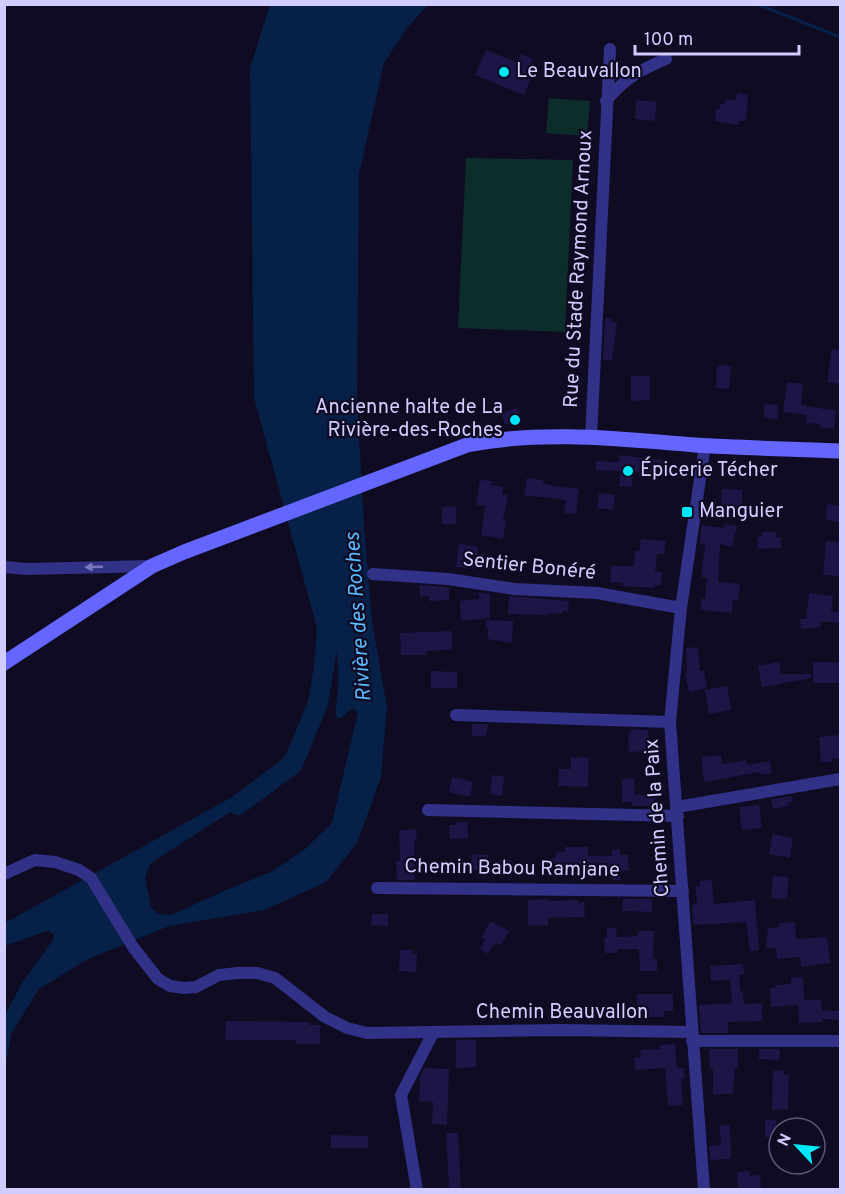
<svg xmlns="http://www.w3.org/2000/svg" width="845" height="1194" viewBox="0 0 845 1194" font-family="Overpass,sans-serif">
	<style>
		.green { fill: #0d2d2b }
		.water { fill: #062047; fill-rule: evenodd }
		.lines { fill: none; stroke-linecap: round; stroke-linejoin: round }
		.stream { stroke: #062047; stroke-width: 3 }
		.river { stroke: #062047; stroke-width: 20 }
		.building { fill: #1d1546 }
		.minor { stroke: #313187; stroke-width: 12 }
		.secondary { stroke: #6466ff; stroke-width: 15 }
		.oneway { fill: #7977bd }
		.poi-dot { fill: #00e8f8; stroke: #0e0b23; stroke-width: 2 }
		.labels { text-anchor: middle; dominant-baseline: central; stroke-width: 4.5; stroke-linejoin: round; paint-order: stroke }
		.poi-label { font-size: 20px; fill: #d1cdff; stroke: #0e0b23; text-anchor: start }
		.street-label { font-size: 20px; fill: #d1cdff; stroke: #0e0b23 }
		.water-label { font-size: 21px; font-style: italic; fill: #5bb9ff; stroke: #0e0b23 }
	</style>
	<rect width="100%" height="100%" fill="#0e0b23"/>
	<path class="green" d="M549,98L590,101L587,136L546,133Z
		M466,158L573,160L565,332L458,328Z"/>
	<path class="water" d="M270,5H428L407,28L384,63L359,174L357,398L364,526L372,622L387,707L381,777L357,843L326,882L265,910L169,926L88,959L39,989L11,1034L5,1069V1015L22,983L53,940L54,934L47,931L5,946V923L270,776L297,738L312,691L317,628L254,398L250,68ZM332,642L335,643C340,667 339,689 335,713L337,718H341L352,708L358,712L332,823L304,850L271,872L226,890L171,915L159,914L151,907L145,878L151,863L246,802L293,764L311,728L318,703L325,646Z"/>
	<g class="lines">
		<path class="stream" d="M757,4L840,37"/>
		<path class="river" d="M238,805L293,764L318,703L328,643L334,619"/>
	</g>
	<path class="building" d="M486,50L518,63L521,54L533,59L528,70L533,73L524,95L475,75Z
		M737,93L748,94L746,121H739L738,125L715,121L716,109H720V104H725V99L736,100Z
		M636,100L657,102L655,121L635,119Z
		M605,318H611V322H617L612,360H603Z
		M832,349L840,350V384L827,382Z
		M717,365L731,366L729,389L716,388Z
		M631,376H650V400L631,401Z
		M787,382L803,384L801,405L836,411L834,429L820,427L821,424L806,423L807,415L783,412Z
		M764,404L778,405V419L764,418Z
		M517,408L521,419L505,425L501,413Z
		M619,455L668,461L667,473L633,472L632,487L619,486L621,471L596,470V461L619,462Z
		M527,478L543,480V483L553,486L579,489L576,514L564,513L566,500L524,495Z
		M480,480L492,481L491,485L503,487L502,494L508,495L503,520L506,521L503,539L481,535L485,506L476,505Z
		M722,489L742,490V507L721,506Z
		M599,493L615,495L613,510L597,508Z
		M827,504L840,506V522L826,520Z
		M456,506V524H442V507Z
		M725,524L737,526L732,547L720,544L718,582L740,584L738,600L733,599L732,613L700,610L702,598L705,599L707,578L701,577L705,544L699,543L702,525L724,528Z
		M762,532H776V537H781V548L758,549L757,537H762Z
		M641,539L666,541L664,554H657L655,572H662L661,585H655L654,588L623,586V583L610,582L611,566H634L635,551H639Z
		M826,541L840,542L839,576L823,575Z
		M459,544L478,547L475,569L456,567Z
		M419,585L449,587V600L429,601V596L420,597Z
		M478,592L490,594V618L461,621L460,601L480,599Z
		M809,593L833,596L831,612H840V622H821V627L801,629L800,619H806Z
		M509,596L569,601L568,612L562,611V614L549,613V615L508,614Z
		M486,620L513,621L512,643L488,639V628H486Z
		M452,631V650L426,651V655H401L400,633Z
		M698,647L700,671H704L707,688L689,692L685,674H687L686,648Z
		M779,662L781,674H811V678L762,687L758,666Z
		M813,662H840V683H813Z
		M431,671L457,672V688H431Z
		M727,686L731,710L709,714L705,690Z
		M472,724H489L486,736H472Z
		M631,729L648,730V751L629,752L628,734H631Z
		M840,735V758H832V762H821L819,737Z
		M721,755L722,764L746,760L747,765L770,761L772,773L761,775L760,772L704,782L701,757Z
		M571,757L589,758L588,787L558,786L559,769H571Z
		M492,775L504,776L502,796L490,794Z
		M452,777L473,782L470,797L449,792Z
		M634,778L635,795H655V806H632V802H622V779Z
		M792,796L793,802L788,803L789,806L773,809L771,799Z
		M759,805L762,828L742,830L739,807Z
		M456,822H467L468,838L450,839L449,825H456Z
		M416,829L417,841H414L415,880H397L396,861H400L399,830Z
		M773,834L793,838L790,858L769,854Z
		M565,847H588V856H612V850L620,849V855H628L629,870L620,871V880H613V874H601V872H595V870H562L546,873L544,859L556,858L555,853L565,852Z
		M472,854L488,855V867L483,866V871L472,870Z
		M499,860H511L512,874L499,875Z
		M773,876L789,877L787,899L771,898Z
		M712,880L714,904L755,900L759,950L750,951L746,922L693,925L692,905L697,904L695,886H700V881Z
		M547,899V901L578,900V903L584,902L585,917L548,918V925L528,926V900Z
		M623,899H652V912L622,911Z
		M372,914H388V926L371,925Z
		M491,921L509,931L501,945L496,943L495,946L493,945L488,954L480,949L485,940L481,938Z
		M795,922L796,939L826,937L828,941L830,963L801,967L800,957L777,959L776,948L766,949L768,928L779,927V923Z
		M607,928H616L617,937L638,936V931H654L653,959H657V971H640L639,949H617L618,953H605L604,938H607Z
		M400,950H413V954H417L416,972L399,971Z
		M743,964L744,974L739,975L740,991H743L744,1004L762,1003V1021L728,1022V1033H701L699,1005L732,1003L730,980L711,981L710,966Z
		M803,977L804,1000H821L822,1010L840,1011V1020L822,1019V1022L799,1023L798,1005L771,1007L770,988H776L775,985L791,984V978Z
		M637,994H673V1011H664V1017H637Z
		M226,1021L309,1022V1025H320V1044H296V1040H225Z
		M456,1040H476V1067L456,1068Z
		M675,1044L677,1068H684L685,1078L681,1079L683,1105L668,1106L665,1068L635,1070L634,1058L641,1057L640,1050L660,1049V1045Z
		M709,1049H738V1068H735L733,1094H713V1069H710Z
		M759,1049H780L779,1060L759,1059Z
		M424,1068L449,1069L447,1125L432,1124L433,1102L419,1101L420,1076Z
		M784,1070V1075H789L788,1109L772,1110L773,1071Z
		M765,1120H776V1126H779V1137H765Z
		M730,1125L731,1159L710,1160L709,1146L721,1145L719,1126Z
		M446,1133H458L461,1190H449Z
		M331,1135L368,1136V1148H331Z
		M750,1171V1176L760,1175L761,1188L738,1189L737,1172Z"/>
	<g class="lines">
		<path class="minor" d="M606,101C624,79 640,70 666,59
			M591,438L610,49
			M4,567L27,569L152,566
			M373,574L448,579L515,589L597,593L681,608
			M456,715L670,722
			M677,807L840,779
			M428,810L678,816
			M4,874L35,860L55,862L79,870L91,878L133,947L158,979L170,986L184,988L196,987L219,975L238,973H257L275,978L325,1017L347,1028L367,1033L561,1030L691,1032
			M377,888L683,891
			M692,1041H840
			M417,1190L401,1095L433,1033
			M704,1190L670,722L681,608L705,445"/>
		<path class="secondary" d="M4,663L152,566L184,552L467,445C541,430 620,439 695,445C743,448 792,449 840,451"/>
	</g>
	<defs><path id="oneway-solid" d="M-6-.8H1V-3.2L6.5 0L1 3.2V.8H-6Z" transform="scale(1.5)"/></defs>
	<use class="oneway" href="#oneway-solid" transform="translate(94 567) rotate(178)"/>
	<g class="poi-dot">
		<circle cx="504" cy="72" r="6"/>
		<circle cx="515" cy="420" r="6"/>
		<circle cx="628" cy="471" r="6"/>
		<rect x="681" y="506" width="12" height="12" rx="3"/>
	</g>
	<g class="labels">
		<g class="poi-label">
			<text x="516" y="72">Le Beauvallon</text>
			<text x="503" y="408" text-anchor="end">Ancienne halte de La<tspan x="503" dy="23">Rivière-des-Roches</tspan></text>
			<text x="640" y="471">Épicerie Técher</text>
			<text x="699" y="512">Manguier</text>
		</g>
		<g class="street-label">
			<text transform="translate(579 269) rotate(-87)">Rue du Stade Raymond Arnoux</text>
			<text transform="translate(529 567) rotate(6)">Sentier Bonéré</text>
			<text transform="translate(658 818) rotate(-94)">Chemin de la Paix</text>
			<text transform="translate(512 869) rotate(1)">Chemin Babou Ramjane</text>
			<text x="562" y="1013">Chemin Beauvallon</text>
		</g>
		<g class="water-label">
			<text transform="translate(359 617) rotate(-94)">Rivière des Roches</text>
		</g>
	</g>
	<rect width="845" height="1194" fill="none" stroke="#d1cdff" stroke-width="12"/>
	<g transform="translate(797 1146) rotate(296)"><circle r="28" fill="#0e0b23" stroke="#5c597b" stroke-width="1.5"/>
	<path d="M0-4.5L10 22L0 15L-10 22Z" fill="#00e8f8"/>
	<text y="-9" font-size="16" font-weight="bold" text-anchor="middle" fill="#d1cdff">N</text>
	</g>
	<path d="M635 45v9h164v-9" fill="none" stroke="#d1cdff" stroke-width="3"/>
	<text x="644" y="45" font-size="18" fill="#d1cdff" stroke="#0e0b23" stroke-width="4.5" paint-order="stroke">100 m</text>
</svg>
